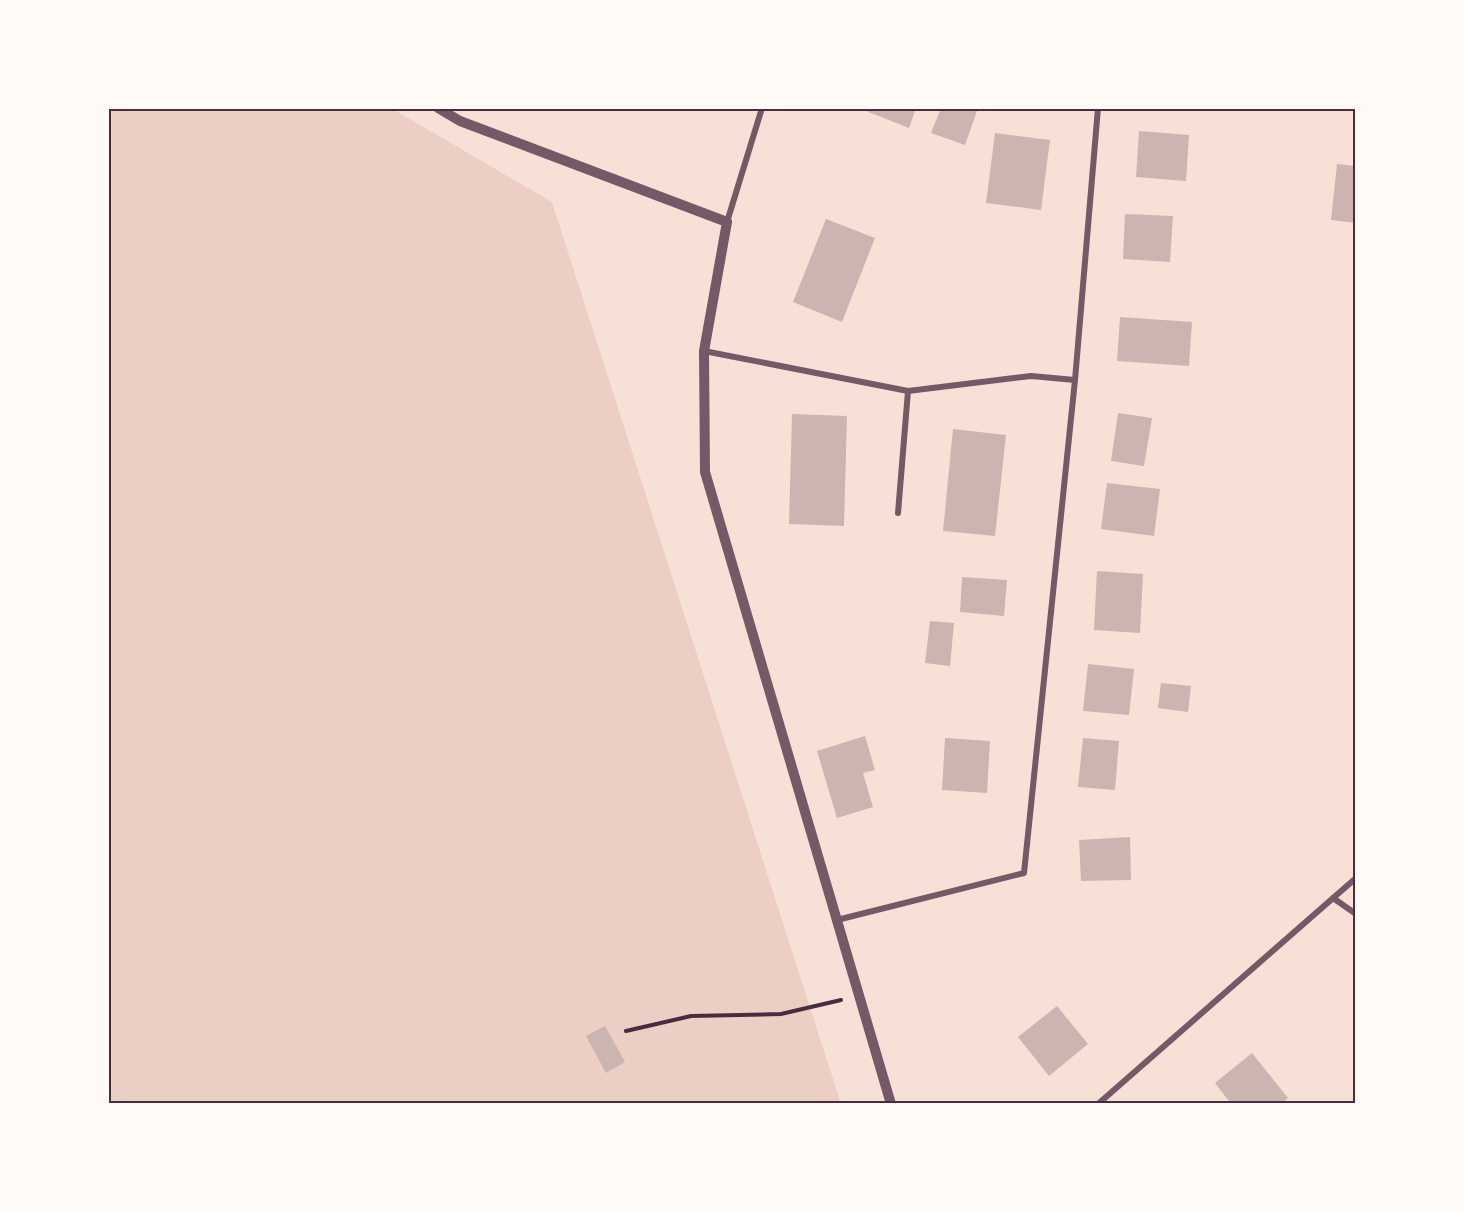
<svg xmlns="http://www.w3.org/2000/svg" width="1464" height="1212" viewBox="0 0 1464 1212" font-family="Lora,serif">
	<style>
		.green { fill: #ebcfc5 }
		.building { fill: #ccb4b1 }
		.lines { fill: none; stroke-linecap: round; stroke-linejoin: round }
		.path { stroke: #4a2c40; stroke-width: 4 }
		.minor { stroke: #755966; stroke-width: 6 }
		.tertiary { stroke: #755966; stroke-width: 10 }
		.neatline { fill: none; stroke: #4a2c40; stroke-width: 2 }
	</style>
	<rect width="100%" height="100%" fill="#f7e1d7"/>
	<path class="green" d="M108,108H391L552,202L841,1104H108Z"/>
	<path class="building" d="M867,108H916L909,128L866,111Z
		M941,108H978L965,145L931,133Z
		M1139,131L1189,135L1186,181L1136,177Z
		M995,133L1050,140L1041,210L986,203Z
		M1337,164L1356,166V223L1331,220Z
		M1125,214L1173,216L1170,262L1123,259Z
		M826,219L875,238L842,322L793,302Z
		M1120,317L1192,322L1189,366L1117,361Z
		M1118,413L1152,418L1144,466L1111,461Z
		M792,414L847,416L844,526L789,524Z
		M953,429L1006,435L995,536L943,531Z
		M1107,483L1160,489L1154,536L1101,529Z
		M1097,571L1143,574L1140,633L1094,630Z
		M962,577L1007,580L1004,616L960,612Z
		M930,621L954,623L950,666L925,663Z
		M1088,664L1134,669L1129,715L1083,711Z
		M1161,683L1191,686L1188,712L1158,708Z
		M865,736L875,770L863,773L873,807L837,818L817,751Z
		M945,738L990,741L987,793L942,790Z
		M1083,738L1119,741L1115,790L1078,787Z
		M1130,837L1131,880L1081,881L1079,840Z
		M1057,1006L1088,1044L1049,1076L1018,1037Z
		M605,1026L625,1062L606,1073L586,1036Z
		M1252,1053L1288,1098L1281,1104H1231L1215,1083Z"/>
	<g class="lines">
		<path class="path" d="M626,1031L691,1016L781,1014L841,1000"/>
		<path class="minor" d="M727,222L762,108
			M704,351L908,391L1031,376L1075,380
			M898,513L908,391
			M1333,898L1356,914
			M837,920L1024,873L1075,380L1098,108
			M1098,1104L1356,878"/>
		<path class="tertiary" d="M438,108L460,121L727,222L704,351L705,472L891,1104"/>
	</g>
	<rect width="1464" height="1212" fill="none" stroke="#fffaf5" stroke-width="219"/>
	<rect x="110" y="110" width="1244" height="992" class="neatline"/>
</svg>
